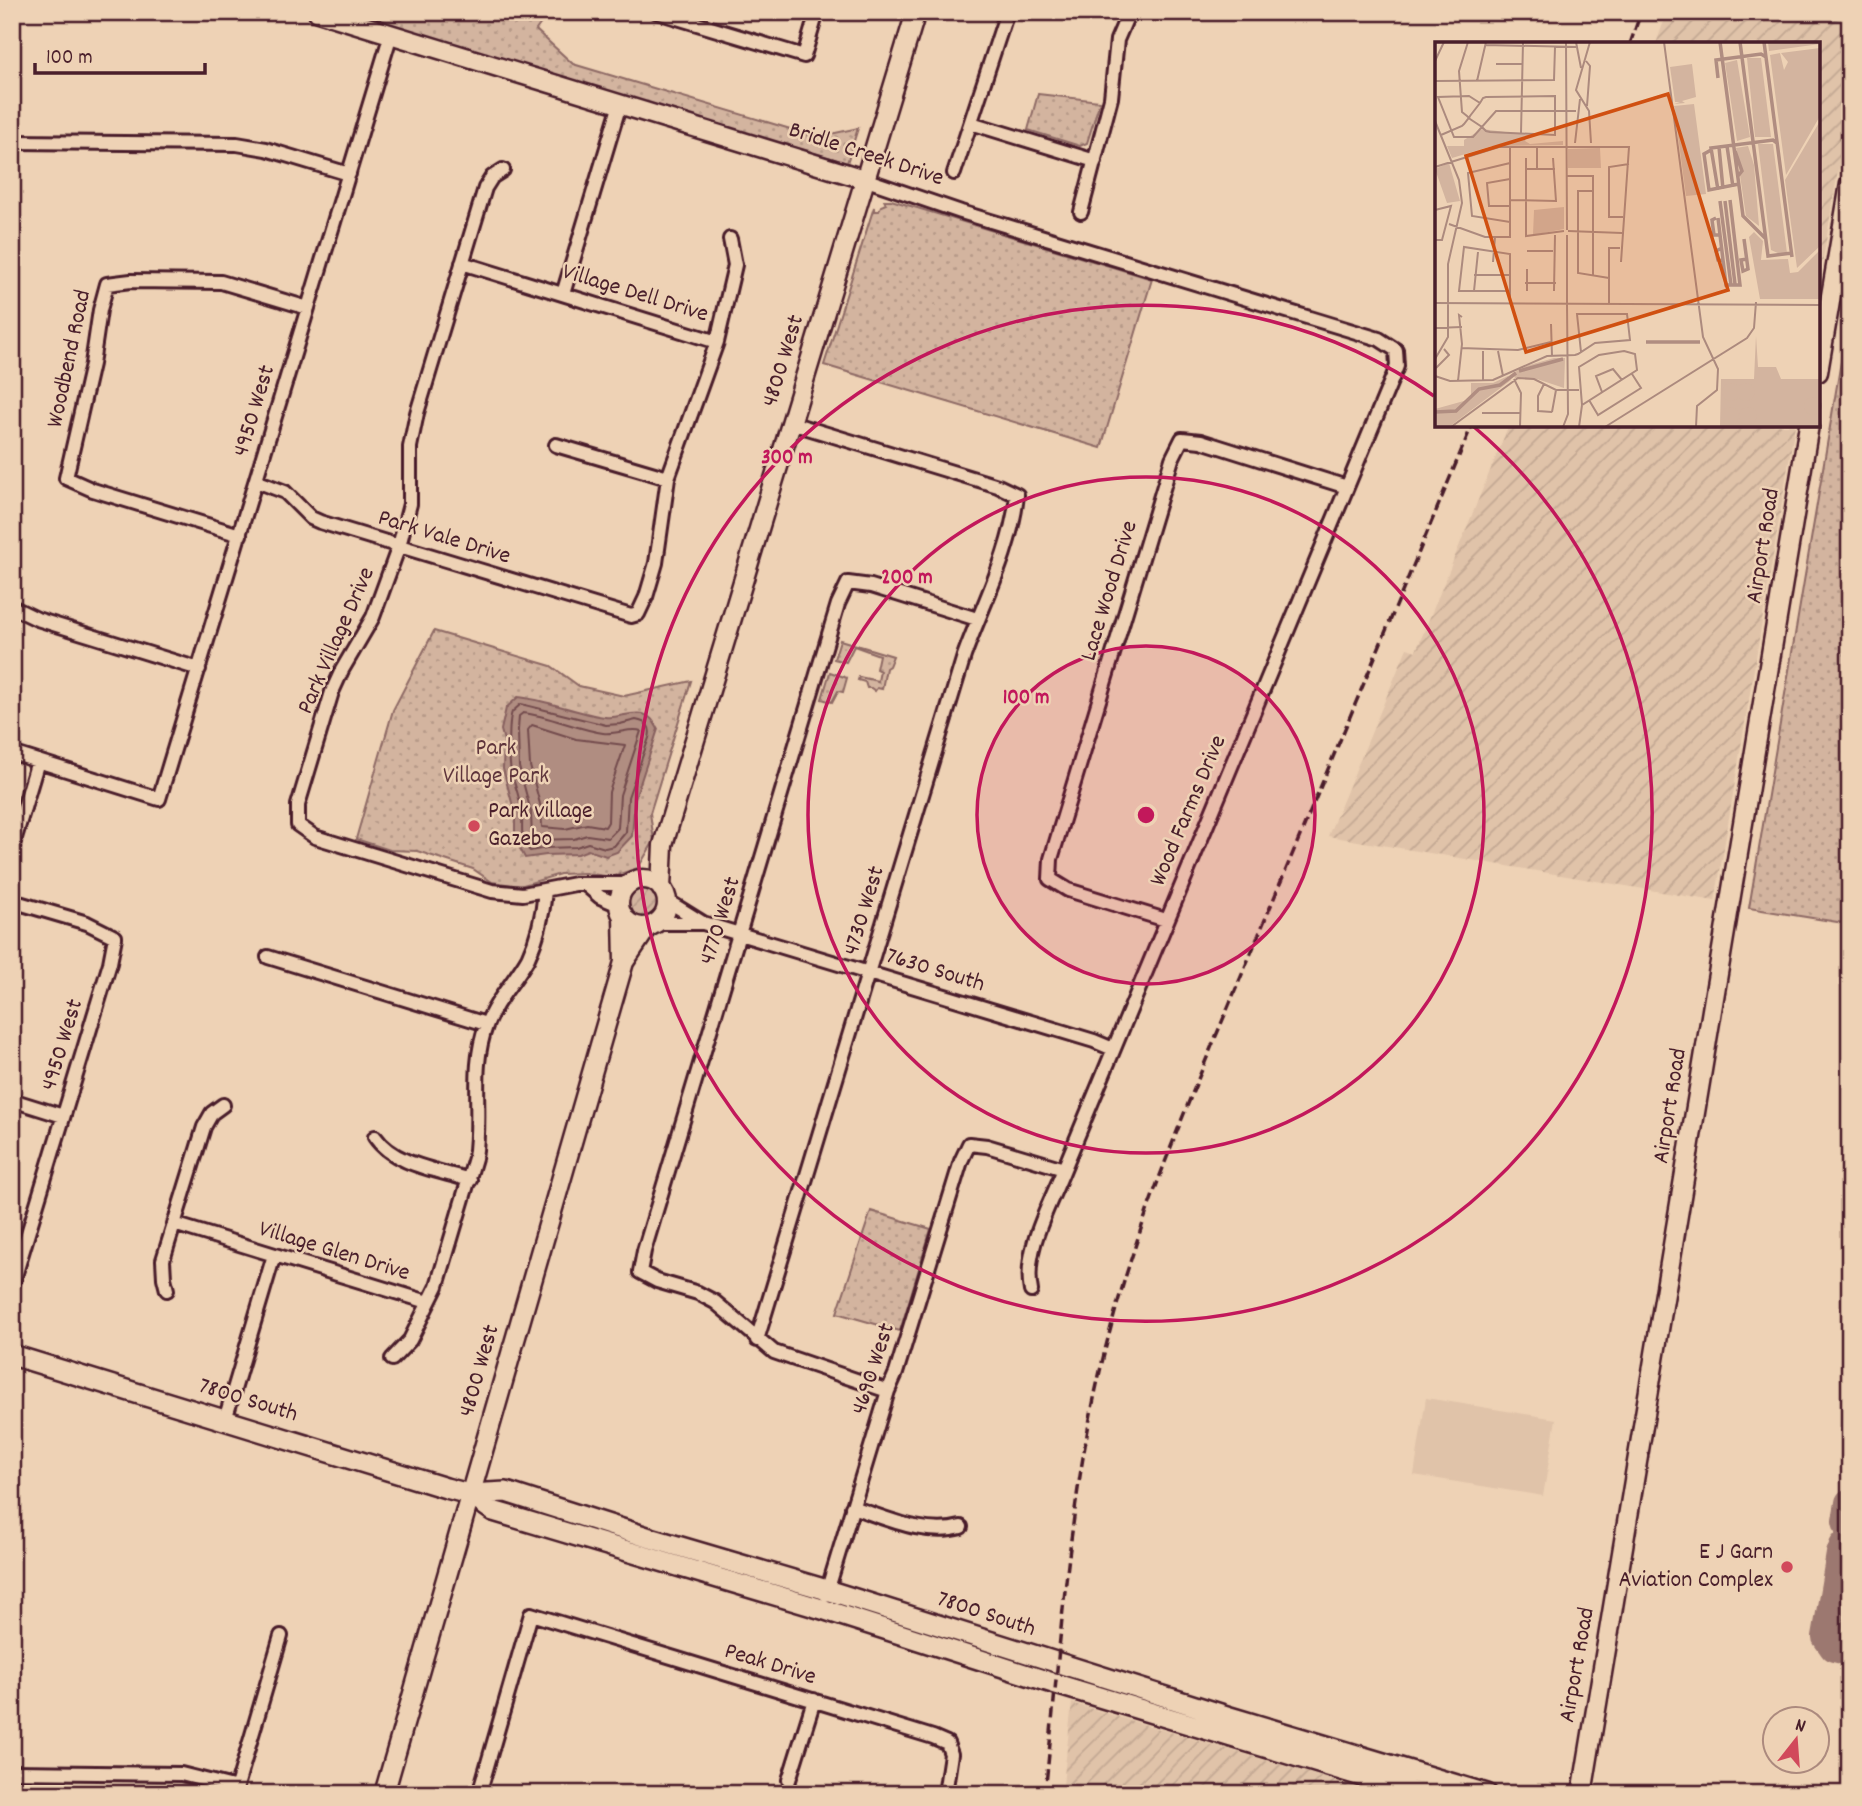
<svg xmlns="http://www.w3.org/2000/svg" width="1862" height="1806" viewBox="0 0 1862 1806" font-family="Dekko,sans-serif">
	<style>
		.built { fill: #e0c3a9 }
		.industrial { fill: url(#industrial-furrows) }
		.grass { fill: url(#grass-dots); stroke: #8e6a65; stroke-width: 2 }
		.garden { fill: url(#garden-furrows); stroke: #8e6a65; stroke-width: 2 }
		.water { fill: #b08d81; stroke: #87615f; stroke-width: 2 }
		.lines { fill: none; stroke-linecap: round; stroke-linejoin: round }
		.shore { stroke: #734b4d; stroke-width: 2 }
		.taxiway { stroke: #9c7870; stroke-width: 30 }
		.street-casing { stroke: #4a1f2b; stroke-width: 18 }
		.secondary-casing { stroke: #4a1f2b; stroke-width: 23 }
		.primary-casing { stroke: #4a1f2b; stroke-width: 24 }
		.street { stroke: #eed2b5; stroke-width: 12 }
		.secondary { stroke: #eed2b5; stroke-width: 18 }
		.primary { stroke: #eed2b5; stroke-width: 19 }
		.rail { stroke: #4a1f2b; stroke-width: 3.5; stroke-dasharray: 10 5; stroke-linecap: butt }
		.ring { fill: none; stroke: #c2185b; stroke-width: 3.5 }
		.poi-dot { fill: #d1495b; stroke: #eed2b5; stroke-width: 2.5 }
		.labels { text-anchor: middle; dominant-baseline: central; stroke-width: 5; stroke-linejoin: round; paint-order: stroke }
		.street-label { font-size: 24px; fill: #4a1f2b; stroke: #eed2b5 }
		.park-label { font-size: 24px; fill: #5f353c; stroke: #eed2b5 }
		.poi-label { font-size: 24px; fill: #4a1f2b; stroke: #eed2b5; text-anchor: start }
		.inset-river { fill: none; stroke: #b08d81; stroke-width: 3.5 }
		.inset-road { fill: none; stroke: #ac8a7e; stroke-width: 2 }
		.view { fill: #d05011; fill-opacity: 0.15; stroke: #d05011; stroke-width: 3.5 }
		.inset-edge { fill: none; stroke: #4a1f2b; stroke-width: 3.5 }
		.centre { fill: #c2185b; stroke: #eed2b5; stroke-width: 3.5 }
		.ring-label { font-size: 21px; text-anchor: middle; font-weight: bold; fill: #c2185b; stroke: #eed2b5; stroke-width: 5; stroke-linejoin: round; paint-order: stroke }
	</style>
	<defs>
		<pattern id="industrial-furrows" width="10" height="10" patternUnits="userSpaceOnUse" patternTransform="scale(1.75)"><rect width="10" height="10" fill="#e0c3a9"/><path d="M-1 1l2-2M0 10L10 0M9 11l2-2" fill="none" stroke="#c2a792"/></pattern>
		<pattern id="grass-dots" width="8" height="8" patternUnits="userSpaceOnUse" patternTransform="scale(1.75)"><rect width="8" height="8" fill="#d3b49f"/><path d="M2 2h.1M6 6h.1" fill="none" stroke="#b79a89" stroke-width="1.8" stroke-linecap="round"/></pattern>
		<pattern id="garden-furrows" width="10" height="10" patternUnits="userSpaceOnUse" patternTransform="scale(1.75)"><rect width="10" height="10" fill="#d3b49f"/><path d="M-1 1l2-2M0 10L10 0M9 11l2-2" fill="none" stroke="#b79a89"/></pattern>
	</defs>
	<rect width="100%" height="100%" fill="#eed2b5"/>
	<filter id="ink" filterUnits="userSpaceOnUse"><feTurbulence type="fractalNoise" baseFrequency=".0143" numOctaves="2"/><feDisplacementMap in="SourceGraphic" scale="14" xChannelSelector="R" yChannelSelector="G"/><feConvolveMatrix kernelMatrix="1 2 1 2 8 2 1 2 1" color-interpolation-filters="sRGB"/></filter>
	<g filter="url(#ink)">
		<path class="built" d="M1426,1398L1556,1419L1543,1496L1414,1475Z"/>
		<path class="industrial" d="M1667,12H1850V101L1818,288V44H1656Z
			M1509,425H1795L1715,901L1328,836L1407,648L1416,651Z
			M1072,1703L1379,1794H1062Z"/>
		<path class="grass" d="M343,12H549L536,30L573,64L817,137L858,128L847,163Z
			M1038,94L1100,101L1087,143L1080,146L1028,130Z
			M884,200H891L1152,279L1101,448L824,365L874,207V211H879L881,206L886,204Z
			M1850,308V924L1749,908Z
			M434,631L551,666L579,686L624,696L691,681L650,813L654,841L638,868L611,877L585,873L560,874L520,886L492,882L473,869L417,851L390,850L356,839L393,710Z
			M840,640L893,656L889,666L886,668L882,689L877,688L875,691L871,688H867L865,682L858,680L859,677L878,681L880,671L876,669L879,655L854,646L846,662L834,659Z
			M830,672L847,678L843,692L838,691L832,702L822,699Z
			M871,1211L931,1229L900,1331L837,1313Z"/>
		<path class="garden" d="M629 903a14 14 0 1 1 28 0a14 14 0 1 1-28 0Z"/>
		<path class="water" d="M518,697C548,700 575,713 605,717C618,719 630,711 643,714C651,716 654,722 658,729L635,799L632,836L617,852L606,856L588,850L578,854L546,855L525,858L515,839V814L503,769L504,741L501,730L506,708Z"/>
		<g class="lines">
			<path class="shore" d="M521,704L606,725L620,724L636,720C647,722 652,727 649,738L628,797L626,832L614,846L605,848L588,843L576,847L546,848L530,851C519,841 523,828 522,815C521,800 515,786 511,772C509,761 508,722 512,712Z
				M523,713C550,716 576,729 603,733C616,735 631,727 641,731L620,795L618,828L608,838L587,835L574,839L532,840L531,812L519,767L518,730L519,716Z
				M532,725L576,739L625,745L609,792L608,822L605,827L587,824L565,829L542,827L541,808L530,766L528,730Z"/>
			<path class="taxiway" d="M1850,1503L1847,1521L1850,1530
				M1850,1540L1844,1546L1841,1554L1827,1637L1834,1647L1850,1651"/>
			<defs>
				<path id="street" d="M657,12L804,56L817,12
					M971,123L1095,161
					M12,142L237,144L266,149L349,174
					M503,170L492,177L485,188L417,413L410,447V504L399,546L373,617L342,670L332,692L298,805V825L315,837L492,891L523,894L575,884H629
					M954,173L1007,12
					M864,179L961,212L1379,339L1396,350L1397,366L1394,374L1064,1169C1049,1207 1023,1250 1031,1291
					M1081,212L1111,98L1117,40L1129,12
					M462,263L717,342
					M563,294L620,104
					M556,445L668,478
					M256,481L285,492L311,518L320,522L631,616L638,614L646,597L656,563L668,478L717,342L735,265L730,239
					M240,535L93,490L66,478L92,364L100,310L107,284L131,281L221,282L308,308
					M12,607L37,619L199,669
					M12,753L159,799L391,34
					M12,848L38,761
					M585,884L600,897L619,905
					M666,900L703,923L1094,1041L1113,1049
					M12,901L87,923L115,937L110,963L12,1286
					M1166,920L1068,890L1050,879L1051,859L1172,459L1182,439L1201,441L1347,487
					M655,923H703
					M268,957L486,1024
					M12,1100L63,1116
					M375,1137C394,1165 438,1170 470,1180
					M174,1224L428,1302
					M167,1290L164,1278L163,1260L204,1127L212,1113L223,1105
					M757,1340L964,656C983,603 1011,552 1017,495L998,486L791,423
					M392,1359L410,1340L437,1286L475,1158C482,1114 470,1069 486,1026C495,1001 515,981 528,958C538,937 543,913 545,891
					M888,1391L774,1352L715,1302L698,1293L657,1281L640,1272L644,1251L838,604L848,583L871,586L977,619
					M225,1420L274,1255
					M852,1507C886,1518 926,1537 961,1527
					M826,1595L888,1391L896,1373L961,1161L969,1144L987,1146L1064,1169
					M12,1772L181,1774L237,1788
					M789,1780L814,1700
					M235,1793L281,1636
					M479,1794L531,1614L933,1737L947,1743L951,1754L945,1794"/>
				<path id="secondary" d="M318,12L864,179
					M1818,372L1850,184
					M619 903a24 24 0 1 1 48 0a24 24 0 1 1-48 0Z
					M661,888L663,845L916,12
					M624,962L648,926
					M384,1794L624,962L623,915
					M1582,1794L1809,425"/>
				<path id="primary" d="M12,1355L446,1488L469,1494L506,1492L647,1537L827,1590L1230,1717L1487,1794
					M469,1494L493,1511L822,1609L1056,1684L1421,1794"/>
			</defs>
			<use href="#street" class="street-casing"/>
			<use href="#secondary" class="secondary-casing"/>
			<use href="#primary" class="primary-casing"/>
			<use href="#street" class="street"/>
			<use href="#secondary" class="secondary"/>
			<use href="#primary" class="primary"/>
			<path class="rail" d="M1630,44L1641,12
				M1045,1794C1061,1638 1070,1479 1111,1327C1147,1192 1205,1063 1259,934C1330,764 1401,595 1472,425"/>
		</g>
	</g>
	<circle cx="1146" cy="815" r="169" fill="#c2185b" fill-opacity=".12"/>
	<g class="ring">
		<circle cx="1146" cy="815" r="169"/>
		<circle cx="1146" cy="815" r="338"/>
		<path d="M1473 426A508 508 0 1 1 1434 396"/>
	</g>
	<g class="poi-dot">
		<circle cx="474" cy="826" r="7"/>
		<circle cx="1787" cy="1567" r="7"/>
	</g>
	<g class="labels">
		<g class="street-label">
			<text transform="translate(866 155) rotate(18)">Bridle Creek Drive</text>
			<text transform="translate(635 294) rotate(17)">Village Dell Drive</text>
			<text transform="translate(70 359) rotate(-78)">Woodbend Road</text>
			<text transform="translate(784 361) rotate(-73)">4800 West</text>
			<text transform="translate(255 411) rotate(-73)">4950 West</text>
			<text transform="translate(444 538) rotate(17)">Park Vale Drive</text>
			<text transform="translate(1764 546) rotate(-81)">Airport Road</text>
			<text transform="translate(1110 591) rotate(-73)">Lace Wood Drive</text>
			<text transform="translate(337 641) rotate(-66)">Park Village Drive</text>
			<text transform="translate(1189 811) rotate(-67)">Wood Farms Drive</text>
			<text transform="translate(865 911) rotate(-73)">4730 West</text>
			<text transform="translate(721 921) rotate(-73)">4770 West</text>
			<text transform="translate(935 971) rotate(17)">7630 South</text>
			<text transform="translate(63 1045) rotate(-73)">4950 West</text>
			<text transform="translate(1671 1106) rotate(-81)">Airport Road</text>
			<text transform="translate(334 1252) rotate(17)">Village Glen Drive</text>
			<text transform="translate(874 1369) rotate(-72)">4690 West</text>
			<text transform="translate(480 1371) rotate(-74)">4800 West</text>
			<text transform="translate(248 1401) rotate(17)">7800 South</text>
			<text transform="translate(986 1615) rotate(18)">7800 South</text>
			<text transform="translate(770 1665) rotate(17)">Peak Drive</text>
			<text transform="translate(1578 1665) rotate(-80)">Airport Road</text>
		</g>
		<g class="park-label">
			<text x="496" y="749">Park<tspan x="496" dy="28">Village Park</tspan></text>
		</g>
		<g class="poi-label">
			<text x="488" y="812">Park village<tspan x="488" dy="28">Gazebo</tspan></text>
			<text x="1773" y="1553" text-anchor="end">E J Garn<tspan x="1773" dy="28">Aviation Complex</tspan></text>
		</g>
	</g>
	<g transform="translate(1435 42)">
		<rect width="385" height="385" fill="#eed2b5"/>
		<path d="M333,0H385V2L334,9ZM385,6V74L351,133L335,13L345,11L349,28L353,20L346,11ZM312,16H326L336,95H320ZM302,18L315,95L302,99L290,21ZM257,22L261,55L247,59L250,61L239,62L245,60H240L235,25ZM259,62L271,152L251,154L239,64ZM385,79V204L362,226L350,138ZM47,87L93,93L90,99L95,102L128,99V103L57,104L17,116L12,104H29V98ZM323,102H338L352,211L345,212L336,208ZM313,104L319,123L324,184L311,174L302,113L301,106ZM165,106L166,126H133V107ZM14,121L25,159L12,161L0,127ZM129,165V187L98,193L99,168ZM319,190L328,199L326,218L353,217L355,231L363,230L385,208V257H325L314,195ZM321,294L323,325H341L346,337H385V385H285L286,337H319ZM119,316H130L129,346L102,337L80,336L78,331L91,324ZM73,334L76,338L14,385H0V367L36,357V341H58Z" fill="#d3b49f"/>
		<path d="M302 350a9 9 0 1 1 18 0a9 9 0 1 1-18 0ZM287 350a9 9 0 1 1 18 0a9 9 0 1 1-18 0ZM369 364a9 9 0 1 1 18 0a9 9 0 1 1-18 0ZM286 374a9 9 0 1 1 18 0a9 9 0 1 1-18 0ZM304 374a9 9 0 1 1 18 0a9 9 0 1 1-18 0Z" fill="#d3b49f"/>
		<path class="inset-river" d="M285,0L308,174L330,196M305,0L333,214L357,211M329,0L357,215M283,36L281,18L326,12L331,15M292,104L298,145M284,105L288,147M276,108L269,112L274,148L304,142M300,109L307,129L303,134M283,148L276,106L338,98L342,101M285,159L296,243M290,159L300,242M281,176L277,178L279,193H286M283,176L291,243H305L295,158M309,197L313,227L308,229L306,218L312,217M287,206L281,209L283,218L289,219M211,300H265M84,329L128,317M0,370L21,369L44,347L65,343L81,331"/>
		<path class="inset-road" d="M131,0L132,188M141,0L146,26M155,0L141,48L154,69L156,101M229,0L268,295L283,327L282,348L262,364L261,385M50,3L141,5M0,19L9,0M151,19L155,24L152,64M61,22H88M0,39L119,38L120,5M42,39L51,0M45,61L34,54L3,55L19,95H38L61,69H141M0,79L24,138L27,161L13,222V295L0,317M86,91L88,0M6,93L27,84L29,82L33,77L34,76L35,74L45,61L48,56L51,55L120,54V93L55,90L51,89L47,85L35,77L32,74L27,70L24,29L33,0M140,101L145,57M102,105V127M91,116V194L129,189M75,121L33,131L37,174L75,180M0,125L64,105H194L186,220M90,127H120M131,134H158V234M75,137L52,141L54,164H75M158,149H143V231L174,236M75,158L121,159L118,116M0,168L16,164L7,198H0M188,175H174V125L194,122M14,182L50,195H75V105M133,189L187,191M92,209H118M58,220L60,195M92,227V249M39,233H75M90,241H121M39,249L43,210M75,249H24L29,205L75,212V261M119,249L120,193M0,261L385,263M132,261V193M174,262V206H185M116,282L117,314M0,286L27,285M26,306L83,308L116,300M48,309V339M63,309L68,334M189,309L200,312L202,328L147,363L144,325L164,313ZM1,326L14,313L9,307M0,334L15,339L58,338L112,314L140,313L143,312L160,301L195,298L192,272H142L146,310M79,337L86,351L85,385M23,339L27,302L24,273L27,275M109,342L103,354V369L117,370M167,350L161,334L178,327L187,338M154,358L163,373L206,346L197,332M117,370L121,348M47,371H85M16,385L83,336L99,337L121,348H144M128,385L133,372L132,261M144,385L147,363M170,385L312,296L319,286L321,260"/>
		<path class="view" d="M233,52L293,248L91,310L31,114Z"/>
		<rect width="385" height="385" class="inset-edge"/>
	</g>
	<circle cx="1146" cy="815" r="10" class="centre"/>
	<g class="ring-label">
		<text x="787" y="463">300 m</text>
		<text x="907" y="583">200 m</text>
		<text x="1026" y="703">100 m</text>
	</g>
	<rect width="1862" height="1806" fill="none" stroke="#eed2b5" stroke-width="42"/>
	<rect x="21" y="21" width="1820" height="1764" fill="none" stroke="#4a1f2b" stroke-width="2.5" filter="url(#ink)"/>
	<g transform="translate(1796 1740) rotate(17)"><circle r="33" fill="#eed2b5" stroke="#ac8a7e" stroke-width="2"/>
	<path d="M0-5L12 26L0 18L-12 26Z" fill="#d1495b"/>
	<text y="-10" font-size="19" font-weight="bold" text-anchor="middle" fill="#4a1f2b">N</text>
	</g>
	<path d="M35 63v10h170v-10" fill="none" stroke="#4a1f2b" stroke-width="3.5"/>
	<text x="46" y="63" font-size="21" fill="#4a1f2b" stroke="#eed2b5" stroke-width="5" paint-order="stroke">100 m</text>
</svg>
